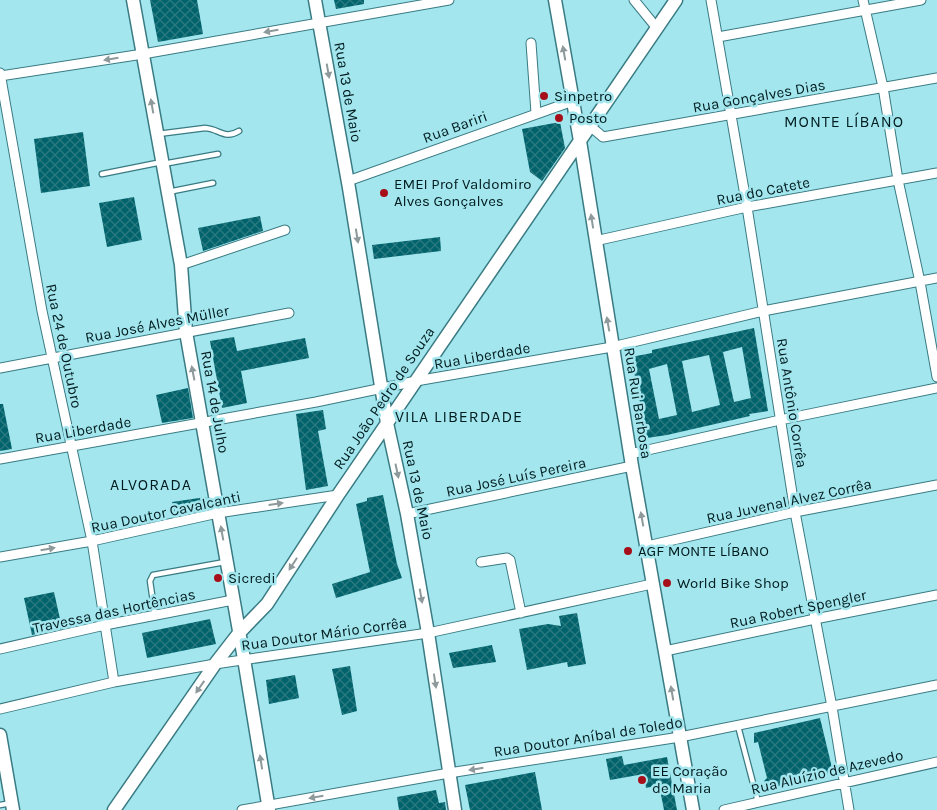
<svg xmlns="http://www.w3.org/2000/svg" width="937" height="810" viewBox="0 0 937 810" font-family="Karla,sans-serif">
	<style>
		.building { fill: url(#building-cross-hatch); fill-rule: evenodd }
		.lines { fill: none; stroke-linecap: round; stroke-linejoin: round }
		.lane-casing { stroke: #3a7b83; stroke-width: 7 }
		.street-casing { stroke: #3a7b83; stroke-width: 11 }
		.secondary-casing { stroke: #3a7b83; stroke-width: 15 }
		.lane { stroke: #fff; stroke-width: 4.5 }
		.street { stroke: #fff; stroke-width: 9 }
		.secondary { stroke: #fff; stroke-width: 12 }
		.oneway { fill: #8d999a }
		.poi-dot { fill: #a60f1a; stroke: #a3e6ee; stroke-width: 2 }
		.labels { text-anchor: middle; dominant-baseline: central; stroke-width: 5; stroke-linejoin: round; paint-order: stroke }
		.street-label { font-size: 15px; fill: #011c1f; stroke: #a3e6ee }
		.poi-label { font-size: 15px; fill: #011c1f; stroke: #a3e6ee; text-anchor: start }
		.neighbourhood-label { font-size: 16px; letter-spacing: 1px; fill: #011c1f; stroke: #a3e6ee }
	</style>
	<defs>
		<pattern id="building-cross-hatch" width="8" height="8" patternUnits="userSpaceOnUse" patternTransform="scale(1.25)"><rect width="8" height="8" fill="#00636c"/><path d="M0 0l8 8M0 8l8-8" fill="none" stroke="#2d7980"/></pattern>
	</defs>
	<rect width="100%" height="100%" fill="#a3e6ee"/>
	<path class="building" d="M150,0H197L203,34L158,42Z
		M334,0H364V4L336,9Z
		M560,122L565,148L542,181L530,172L522,129Z
		M83,132L90,186L41,193L34,139Z
		M134,197L142,240L107,247L99,203Z
		M260,216L263,231L203,251L198,228Z
		M440,237L441,251L374,259L372,245Z
		M754,328L768,411L749,414L750,416L667,435L647,438L631,357L652,353V350ZM742,347L751,398L734,402L723,352ZM709,355L720,405L692,412L682,361ZM667,364L677,415L659,419L649,369Z
		M234,337L237,351L305,338L309,358L241,371L247,403L222,408L210,341Z
		M188,388L193,418L162,423L156,395Z
		M0,404H3L12,449L0,451Z
		M323,410L326,429L318,431L328,486L306,490L296,414Z
		M383,495L397,564L402,578L336,598L332,584L370,572L356,504L367,501V498Z
		M206,497L208,509L174,516L172,502Z
		M54,592L62,628L32,635L24,598Z
		M577,613L586,664L568,667L567,662L527,670L519,629L548,624L561,626L559,616Z
		M210,619L216,644L147,658L142,633Z
		M492,645L496,662L453,668L449,653Z
		M350,666L357,711L342,715L332,669Z
		M295,675L299,698L269,704L266,680Z
		M820,718L833,772L772,788L764,781L767,778L758,742L754,743V733Z
		M622,756L624,765L667,757L677,810H664L659,785L646,788L644,774L610,780L606,759Z
		M535,772L542,810H470L465,785Z
		M436,790L439,803L445,802L446,810H399L397,797Z"/>
	<g class="lines">
		<defs>
			<path id="lane" d="M158,134L205,128C220,129 224,140 239,131
				M163,164L218,154
				M102,174L162,162
				M168,192L213,183
				M155,615L150,581L153,575L225,562
				M738,726L758,802
				M0,805L11,803"/>
			<path id="street" d="M634,0L656,27
				M711,0L747,207L795,512L832,707L849,810
				M863,0L883,87L898,180L920,282L937,377
				M718,37L921,0
				M531,43L536,113
				M0,73L42,311L92,541L114,682
				M0,76L143,54L449,0
				M590,126L603,137L937,78
				M348,181L573,101
				M595,241L747,207L937,173
				M181,265L285,230
				M0,368L289,313
				M630,454L780,420L937,388
				M0,459L316,402L416,381L612,347L763,311L937,278
				M407,514L632,466
				M647,546L795,512L937,485
				M0,557L92,541L218,513L338,495
				M481,562L507,558L510,560L521,613
				M0,649L105,625L233,600
				M665,651L815,619L937,595
				M0,709L114,682L215,664L428,633L652,584
				M242,810L449,773L680,737L937,685
				M724,810L937,762"/>
			<path id="secondary" d="M133,0L181,265L186,332L244,659L269,810
				M315,0L349,188L387,423L407,514L428,633L455,810
				M555,0L580,141L632,466L693,810
				M0,735L13,810
				M114,810L215,664L239,633L267,604L338,495L676,0"/>
		</defs>
		<use href="#lane" class="lane-casing"/>
		<use href="#street" class="street-casing"/>
		<use href="#secondary" class="secondary-casing"/>
		<use href="#lane" class="lane"/>
		<use href="#street" class="street"/>
		<use href="#secondary" class="secondary"/>
	</g>
	<defs><path id="oneway-solid" d="M-6-.8H1V-3.2L6.5 0L1 3.2V.8H-6Z" transform="scale(1.25)"/></defs>
	<g class="oneway">
		<use href="#oneway-solid" transform="translate(271 31) rotate(170)"/>
		<use href="#oneway-solid" transform="translate(564 53) rotate(-100)"/>
		<use href="#oneway-solid" transform="translate(111 59) rotate(171)"/>
		<use href="#oneway-solid" transform="translate(328 71) rotate(80)"/>
		<use href="#oneway-solid" transform="translate(152 106) rotate(-100)"/>
		<use href="#oneway-solid" transform="translate(592 221) rotate(-99)"/>
		<use href="#oneway-solid" transform="translate(357 236) rotate(81)"/>
		<use href="#oneway-solid" transform="translate(608 324) rotate(-100)"/>
		<use href="#oneway-solid" transform="translate(193 373) rotate(-101)"/>
		<use href="#oneway-solid" transform="translate(397 471) rotate(78)"/>
		<use href="#oneway-solid" transform="translate(276 504) rotate(-8)"/>
		<use href="#oneway-solid" transform="translate(642 519) rotate(-100)"/>
		<use href="#oneway-solid" transform="translate(222 533) rotate(-100)"/>
		<use href="#oneway-solid" transform="translate(48 549) rotate(-10)"/>
		<use href="#oneway-solid" transform="translate(293 564) rotate(123)"/>
		<use href="#oneway-solid" transform="translate(421 596) rotate(80)"/>
		<use href="#oneway-solid" transform="translate(435 681) rotate(81)"/>
		<use href="#oneway-solid" transform="translate(200 687) rotate(125)"/>
		<use href="#oneway-solid" transform="translate(672 693) rotate(-100)"/>
		<use href="#oneway-solid" transform="translate(261 762) rotate(-99)"/>
		<use href="#oneway-solid" transform="translate(476 769) rotate(171)"/>
		<use href="#oneway-solid" transform="translate(316 797) rotate(170)"/>
	</g>
	<g class="poi-dot">
		<circle cx="544" cy="96" r="5"/>
		<circle cx="559" cy="118" r="5"/>
		<circle cx="384" cy="193" r="5"/>
		<circle cx="628" cy="551" r="5"/>
		<circle cx="218" cy="578" r="5"/>
		<circle cx="667" cy="583" r="5"/>
		<circle cx="642" cy="780" r="5"/>
	</g>
	<g class="labels">
		<g class="street-label">
			<text transform="translate(348 92) rotate(80)">Rua 13 de Maio</text>
			<text transform="translate(759 96) rotate(-10)">Rua Gonçalves Dias</text>
			<text transform="translate(455 127) rotate(-20)">Rua Bariri</text>
			<text transform="translate(763 191) rotate(-11)">Rua do Catete</text>
			<text transform="translate(157 324) rotate(-11)">Rua José Alves Müller</text>
			<text transform="translate(64 346) rotate(78)">Rua 24 de Outubro</text>
			<text transform="translate(482 356) rotate(-10)">Rua Liberdade</text>
			<text transform="translate(384 398) rotate(-56)">Rua João Pedro de Souza</text>
			<text transform="translate(215 402) rotate(80)">Rua 14 de Julho</text>
			<text transform="translate(638 403) rotate(81)">Rua Rui Barbosa</text>
			<text transform="translate(792 403) rotate(81)">Rua Antônio Corrêa</text>
			<text transform="translate(83 430) rotate(-10)">Rua Liberdade</text>
			<text transform="translate(516 477) rotate(-12)">Rua José Luís Pereira</text>
			<text transform="translate(418 490) rotate(78)">Rua 13 de Maio</text>
			<text transform="translate(789 501) rotate(-12)">Rua Juvenal Alvez Corrêa</text>
			<text transform="translate(166 512) rotate(-12)">Rua Doutor Cavalcanti</text>
			<text transform="translate(798 609) rotate(-12)">Rua Robert Spengler</text>
			<text transform="translate(114 611) rotate(-12)">Travessa das Hortências</text>
			<text transform="translate(324 634) rotate(-8)">Rua Doutor Mário Corrêa</text>
			<text transform="translate(588 737) rotate(-9)">Rua Doutor Aníbal de Toledo</text>
			<text transform="translate(827 772) rotate(-13)">Rua Aluízio de Azevedo</text>
		</g>
		<g class="poi-label">
			<text x="554" y="96">Sinpetro</text>
			<text x="569" y="118">Posto</text>
			<text x="394" y="184">EMEI Prof Valdomiro<tspan x="394" dy="17">Alves Gonçalves</tspan></text>
			<text x="638" y="551">AGF MONTE LÍBANO</text>
			<text x="228" y="578">Sicredi</text>
			<text x="677" y="583">World Bike Shop</text>
			<text x="652" y="771">EE Coração<tspan x="652" dy="17">de Maria</tspan></text>
		</g>
		<g class="neighbourhood-label">
			<text x="844" y="121">MONTE LÍBANO</text>
			<text x="459" y="416">VILA LIBERDADE</text>
			<text x="151" y="484">ALVORADA</text>
		</g>
	</g>
</svg>
